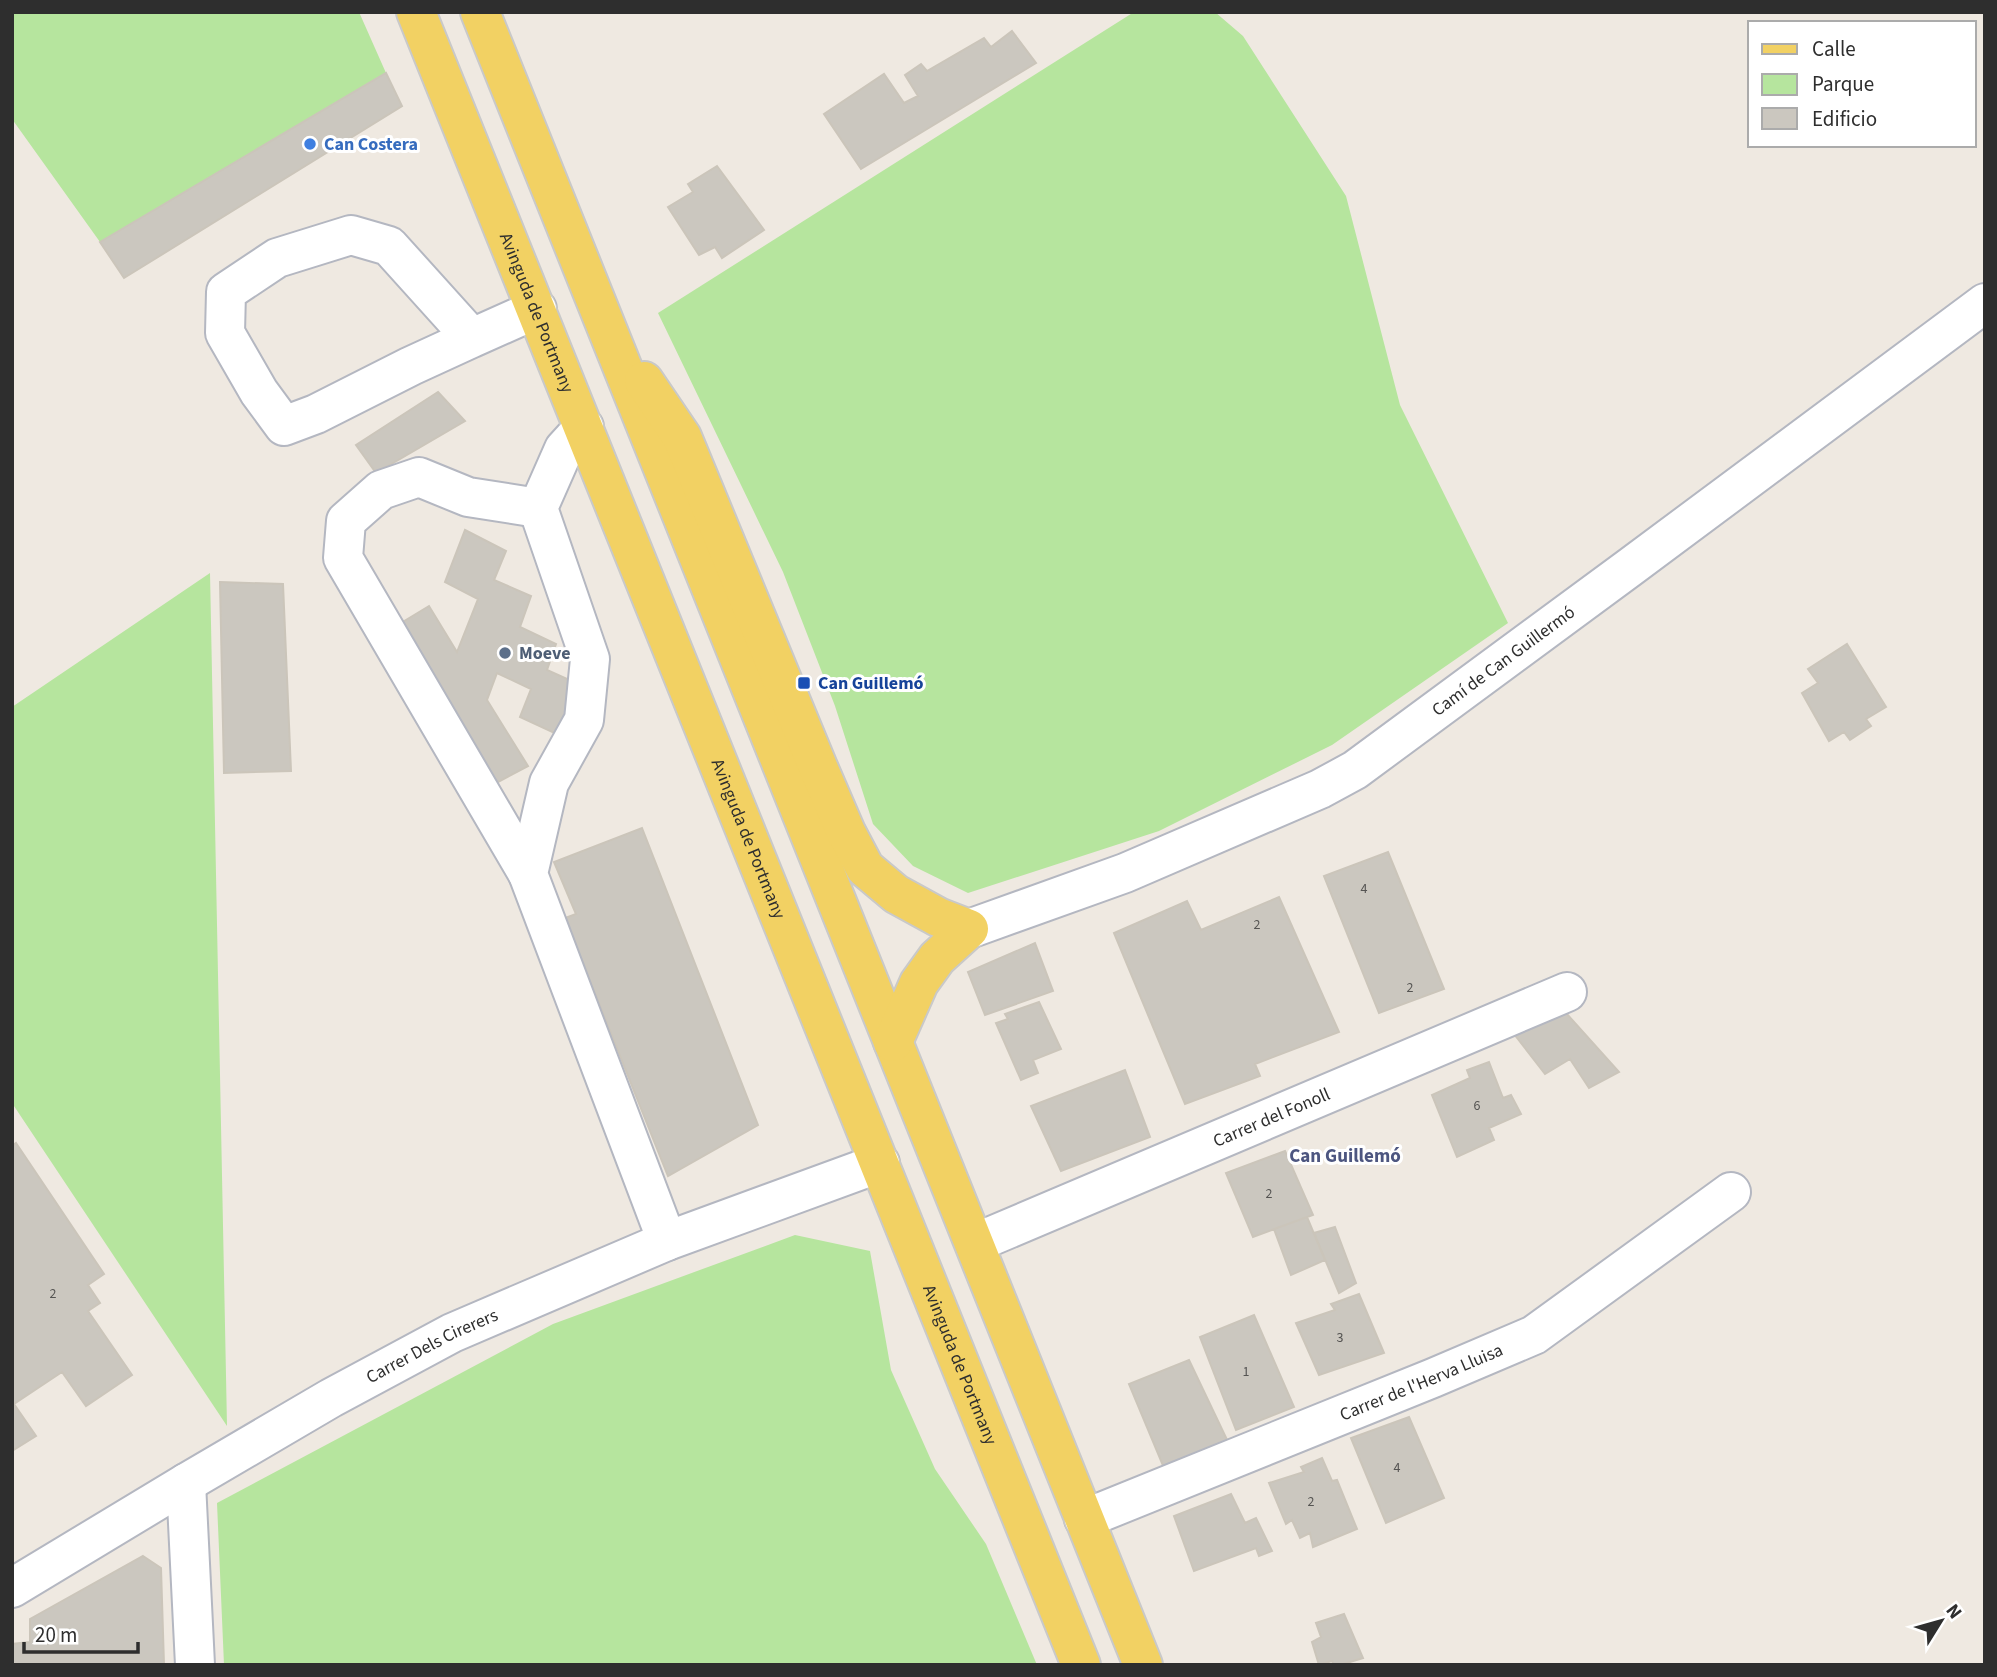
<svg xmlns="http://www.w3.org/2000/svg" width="1997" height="1677" viewBox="0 0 1997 1677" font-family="'Source Sans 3',sans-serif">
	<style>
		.green { fill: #b6e59e }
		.building { fill: #cbc7bf; stroke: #cbc5ba; stroke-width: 2 }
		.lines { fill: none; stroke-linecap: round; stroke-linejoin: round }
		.minor-casing { stroke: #b4b7c1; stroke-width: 42 }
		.major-casing { stroke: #c9c9c9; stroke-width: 42 }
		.minor { stroke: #fff; stroke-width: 38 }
		.major { stroke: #f2d163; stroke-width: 38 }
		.shop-dot { fill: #3f7fe0; stroke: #fff; stroke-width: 2.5 }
		.service-dot { fill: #5c6f8a; stroke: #fff; stroke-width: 2.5 }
		.transit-dot { fill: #1a4fb4; stroke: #fff; stroke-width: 2.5 }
		.labels { text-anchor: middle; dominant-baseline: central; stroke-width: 6; stroke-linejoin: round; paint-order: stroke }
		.number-label { font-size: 14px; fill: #555452 }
		.shop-label { font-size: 18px; font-weight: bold; fill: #366cbe; stroke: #fff; text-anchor: start }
		.street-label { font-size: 18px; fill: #2e2e2e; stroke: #fff }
		.service-label { font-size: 18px; font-weight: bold; fill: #4e5e75; stroke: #fff; text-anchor: start }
		.transit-label { font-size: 18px; font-weight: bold; fill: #164399; stroke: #fff; text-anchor: start }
		.neighbourhood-label { font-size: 19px; font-weight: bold; fill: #4d5680; stroke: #fff }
	</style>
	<rect width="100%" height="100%" fill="#efe9e1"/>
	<path class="green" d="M12,12H359L386,73L100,242L12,119Z
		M1134,12H1215L1243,36L1346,196L1400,405L1508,623L1332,745L1159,831L968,893L913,866L873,824L835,706L783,572L658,313Z
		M210,573L227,1426L12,1103V707Z
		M795,1235L870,1251L891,1370L935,1469L986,1544L1037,1665H224L217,1503L553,1324Z"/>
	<path class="building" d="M1012,31L1036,63L861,169L824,114L884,74L904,103L918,96L905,75L921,64L927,71L984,38L991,47Z
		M386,73L402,106L124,278L100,242Z
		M717,166L764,230L722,258L715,247L699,255L668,207L693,192L688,184Z
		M438,392L465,421L376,473L356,445Z
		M465,530L506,551L494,580L531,596L520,627L556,644L547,670L585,687L563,737L520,717L531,689L497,673L487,700L528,766L487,788L396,626L429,606L457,652L478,599L445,582Z
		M220,582L283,584L291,771L224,773Z
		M1847,644L1886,707L1866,719L1871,726L1850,740L1844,732L1829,741L1802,693L1818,683L1808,669Z
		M642,828L758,1125L668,1176L565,918L576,914L554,862Z
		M1388,852L1444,989L1379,1013L1324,876Z
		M1279,897L1339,1032L1255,1064L1260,1076L1185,1104L1114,933L1187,901L1201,930Z
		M1035,943L1053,991L985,1015L968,972Z
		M1039,1002L1061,1049L1033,1060L1038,1073L1021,1080L996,1023L1008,1019L1005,1014Z
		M1566,1013L1619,1072L1589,1088L1570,1059L1545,1074L1514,1034Z
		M1489,1062L1503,1098L1511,1095L1521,1114L1489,1128L1494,1140L1457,1157L1432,1095L1470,1078L1467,1070Z
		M1125,1070L1150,1137L1061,1171L1031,1106Z
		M16,1143L104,1274L88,1285L100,1303L88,1311L132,1375L86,1406L62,1372L14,1404L36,1436L12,1451V1146Z
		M1285,1151L1313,1215L1253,1237L1226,1173Z
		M1307,1217L1325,1260L1291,1275L1274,1229Z
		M1335,1227L1356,1283L1339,1293L1314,1233Z
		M1359,1294L1384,1353L1319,1375L1296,1323L1335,1310L1331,1304Z
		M1254,1315L1294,1407L1236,1430L1200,1337Z
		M1189,1360L1229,1444L1164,1468L1129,1384Z
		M1409,1417L1444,1498L1386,1523L1351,1438Z
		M1322,1458L1332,1481L1337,1480L1357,1529L1313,1547L1310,1533L1300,1538L1292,1520L1286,1524L1269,1483L1304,1472L1301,1467Z
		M1231,1494L1245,1523L1256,1518L1272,1551L1259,1556L1256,1548L1194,1571L1174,1516Z
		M143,1556L161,1568L164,1665H12V1644L30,1642V1619Z
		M1344,1614L1363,1658L1340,1665H1334L1332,1661L1319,1665L1312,1642L1321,1637L1316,1623Z"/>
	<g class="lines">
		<defs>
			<g id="minor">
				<path d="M472,338L411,366L316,414L284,426L259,392L225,333L226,292L277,258L351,235L389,246L472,338L537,309"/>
				<path d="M584,427L564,449L538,508L590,659L584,720L549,783L528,874L667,1241"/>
				<path d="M528,874L343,558L346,521L381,490L419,477L468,497L538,508"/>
				<path id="s1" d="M969,929L1125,873L1320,789L1355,770L1629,568L1985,303"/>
				<path id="s2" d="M975,1243L1567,992"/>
				<path d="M186,1483L195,1665"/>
				<path id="s3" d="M1084,1519L1433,1378L1534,1335L1731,1192"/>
				<path id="s4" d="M12,1588L186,1483L331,1398L452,1333L667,1241L880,1163"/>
			</g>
			<g id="major">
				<path id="s5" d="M416,12L1081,1665"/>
				<path d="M480,12L1143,1665"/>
				<path d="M644,381L682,437L818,767L846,832L865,868L896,894L938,917L969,929L937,958L919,983L893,1042"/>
			</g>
		</defs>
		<use href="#minor" class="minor-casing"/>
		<use href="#major" class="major-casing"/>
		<use href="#minor" class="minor"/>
		<use href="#major" class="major"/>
	</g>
	<circle class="shop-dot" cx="310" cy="144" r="7"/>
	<circle class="service-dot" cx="505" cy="653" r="7"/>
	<rect class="transit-dot" x="797" y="676" width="14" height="14" rx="3.5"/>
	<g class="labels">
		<g class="number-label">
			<text x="1364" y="889">4</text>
			<text x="1257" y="925">2</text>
			<text x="1410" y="988">2</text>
			<text x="1477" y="1106">6</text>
			<text x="1269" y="1194">2</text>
			<text x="53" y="1294">2</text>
			<text x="1340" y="1338">3</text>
			<text x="1246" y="1372">1</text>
			<text x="1397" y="1468">4</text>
			<text x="1311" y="1502">2</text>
		</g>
		<g class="shop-label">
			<text x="324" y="144">Can Costera</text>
		</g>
		<g class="street-label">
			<text stroke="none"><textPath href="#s5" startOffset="324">Avinguda de Portmany</textPath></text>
			<text stroke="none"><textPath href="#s1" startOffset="602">Camí de Can Guillermó</textPath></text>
			<text stroke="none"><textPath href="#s5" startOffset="891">Avinguda de Portmany</textPath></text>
			<text stroke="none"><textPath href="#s2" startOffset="322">Carrer del Fonoll</textPath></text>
			<text stroke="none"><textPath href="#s4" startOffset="485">Carrer Dels Cirerers</textPath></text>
			<text stroke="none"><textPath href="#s5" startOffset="1458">Avinguda de Portmany</textPath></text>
			<text stroke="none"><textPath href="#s3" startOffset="364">Carrer de l'Herva Lluisa</textPath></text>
		</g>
		<g class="service-label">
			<text x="519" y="653">Moeve</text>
		</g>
		<g class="transit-label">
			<text x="818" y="683">Can Guillemó</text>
		</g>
		<g class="neighbourhood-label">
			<text x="1345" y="1156">Can Guillemó</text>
		</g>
	</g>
	<rect width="1997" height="1677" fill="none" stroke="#2e2e2e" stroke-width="28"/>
	<rect x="1748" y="21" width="228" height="126" fill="#ffffff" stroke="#ababab" stroke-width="2"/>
	<rect x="1762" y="44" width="35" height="10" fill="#f2d163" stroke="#ababab" stroke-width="2"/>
	<text x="1812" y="56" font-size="21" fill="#2e2e2e">Calle</text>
	<rect x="1762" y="74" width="35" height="21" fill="#b6e59e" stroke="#ababab" stroke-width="2"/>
	<text x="1812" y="91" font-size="21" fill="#2e2e2e">Parque</text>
	<rect x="1762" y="108" width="35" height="21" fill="#cbc7bf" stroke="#ababab" stroke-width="2"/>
	<text x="1812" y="126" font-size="21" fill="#2e2e2e">Edificio</text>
	<g transform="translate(1941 1621) rotate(53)" stroke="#ffffff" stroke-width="5" paint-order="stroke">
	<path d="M0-5L12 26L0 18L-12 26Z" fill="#2e2e2e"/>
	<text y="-10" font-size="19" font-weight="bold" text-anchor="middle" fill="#2e2e2e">N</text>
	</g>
	<path d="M24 1642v10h114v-10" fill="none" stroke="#2e2e2e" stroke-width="3.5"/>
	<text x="35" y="1642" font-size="21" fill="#2e2e2e" stroke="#ffffff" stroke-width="5" paint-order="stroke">20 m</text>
</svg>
